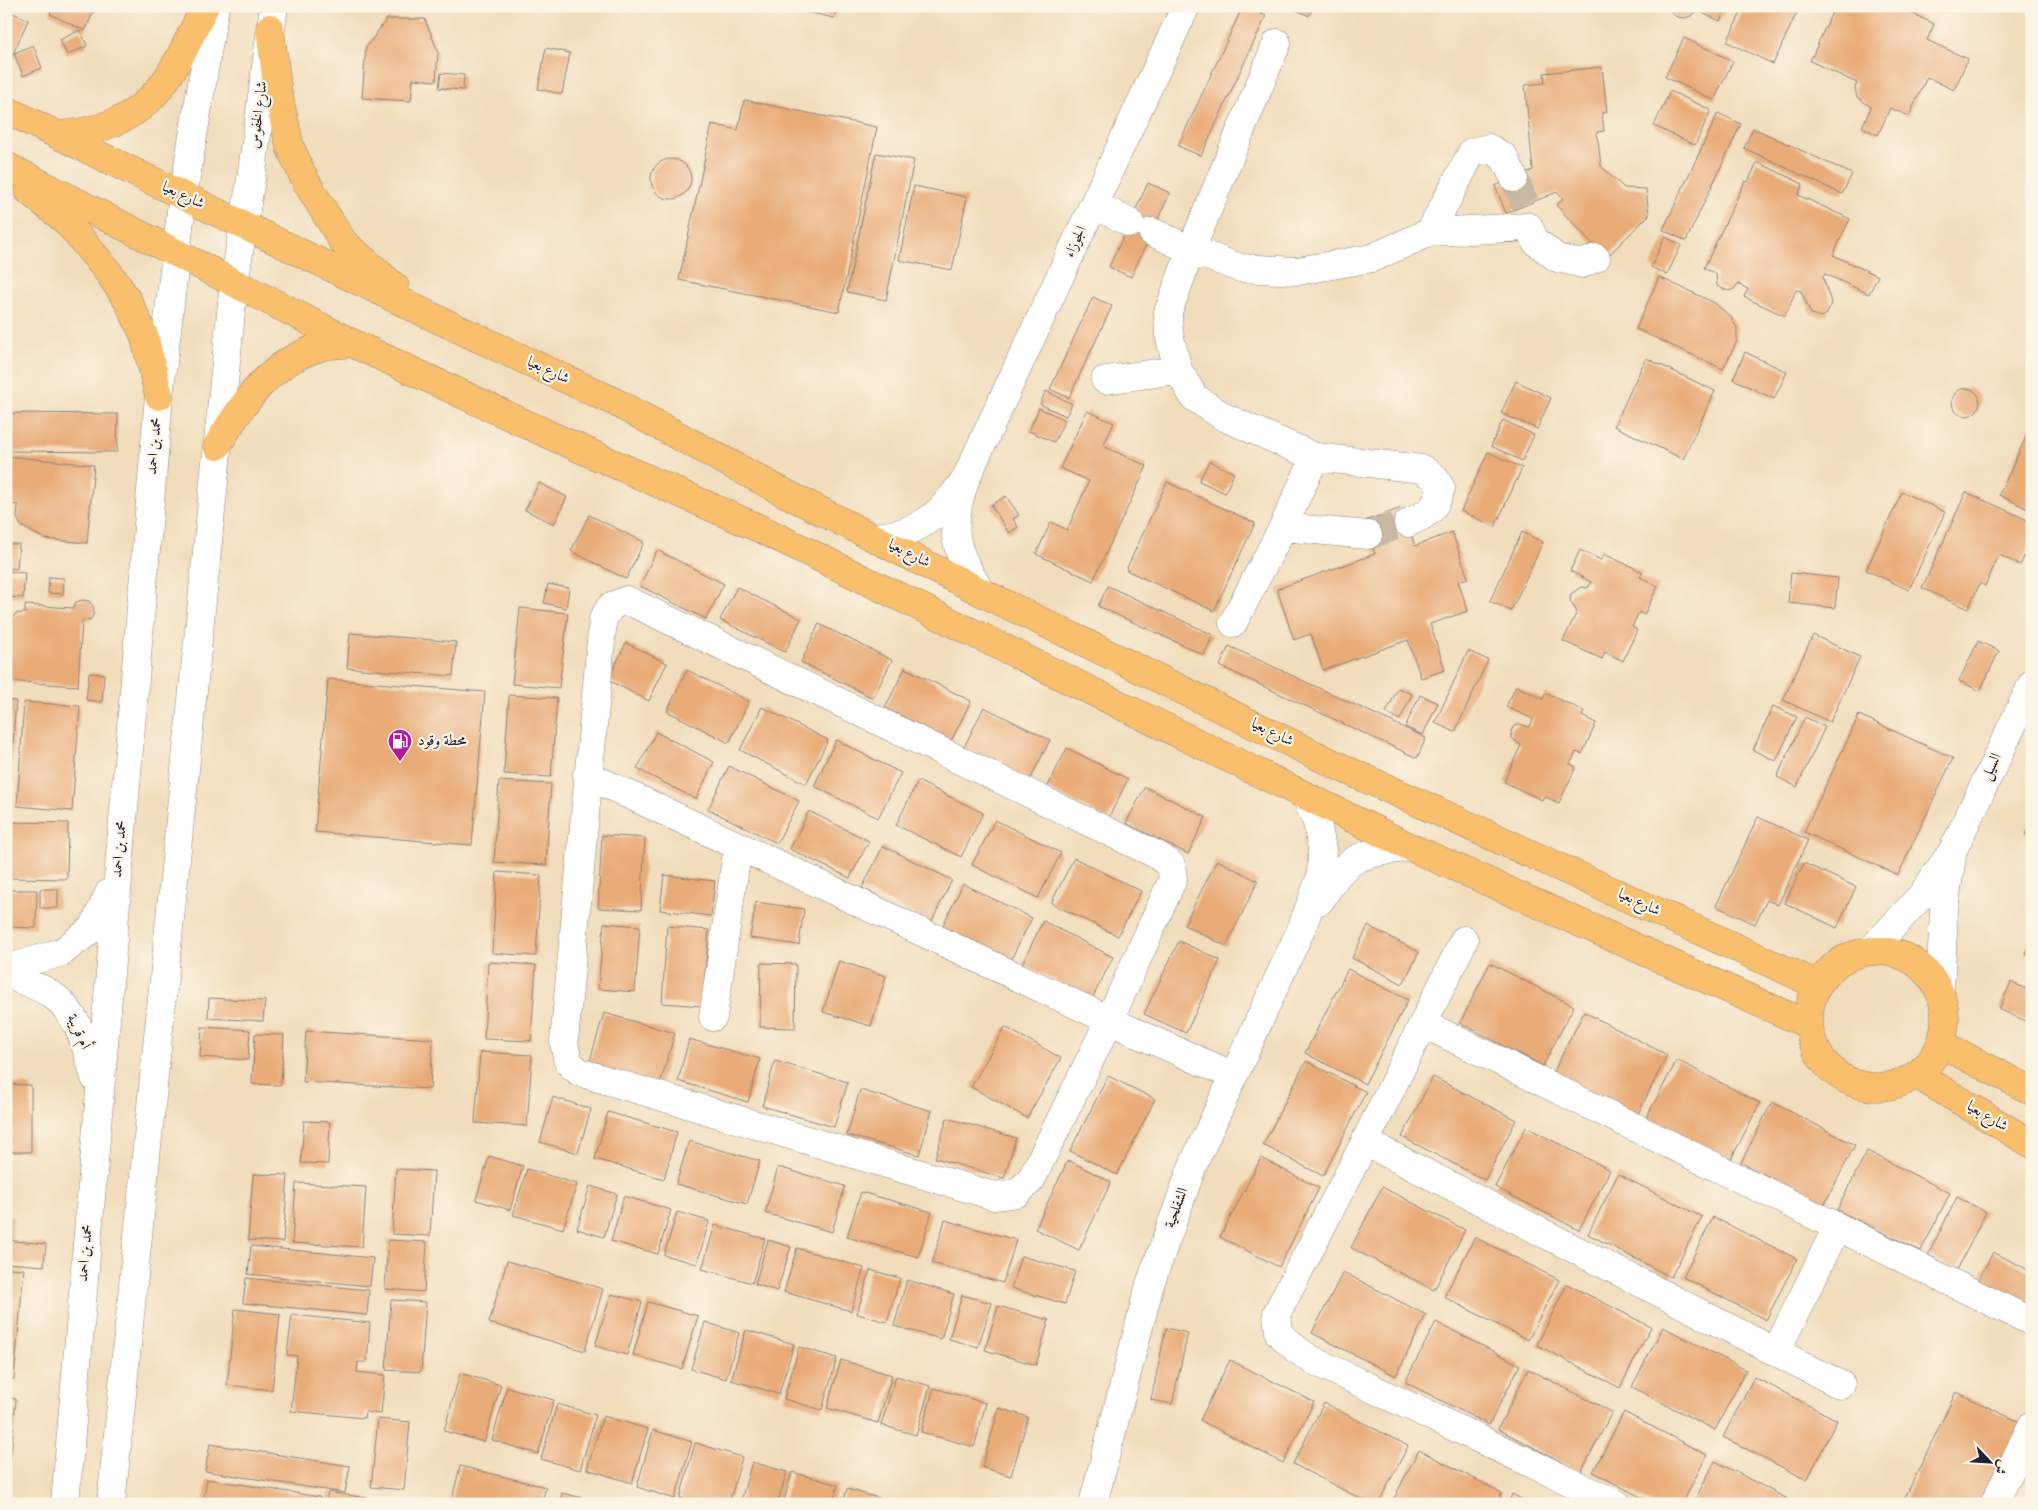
<svg xmlns="http://www.w3.org/2000/svg" width="2038" height="1510" viewBox="0 0 2038 1510" font-family="'Sorts Mill Goudy',Amiri,serif">
	<style>
		.building { fill: #e9ac79 }
		.lines { fill: none; stroke-linecap: round; stroke-linejoin: round }
		.minor-tunnel { stroke: #c8b8a2; stroke-width: 28; stroke-dasharray: 28 14; stroke-linecap: butt }
		.minor-casing { stroke: #8a807c; stroke-width: 29 }
		.major-casing { stroke: #8a807c; stroke-width: 29 }
		.minor { stroke: #fff; stroke-width: 28 }
		.major { stroke: #f9bf6d; stroke-width: 28 }
		.labels { text-anchor: middle; dominant-baseline: central; stroke-width: 4.5; stroke-linejoin: round; paint-order: stroke }
		.street-label { font-size: 15px; fill: #22223b; stroke: #fcf5e5 }
		.poi-label { font-size: 15px; fill: #22223b; stroke: #fcf5e5; text-anchor: start }
	</style>
	<rect width="100%" height="100%" fill="#fcf5e5"/>
	<filter id="ink" filterUnits="userSpaceOnUse"><feTurbulence type="fractalNoise" baseFrequency=".02" numOctaves="2"/><feDisplacementMap in="SourceGraphic" scale="10" xChannelSelector="R" yChannelSelector="G"/><feConvolveMatrix kernelMatrix="1 2 1 2 8 2 1 2 1" color-interpolation-filters="sRGB"/></filter>
	<filter id="wash" filterUnits="userSpaceOnUse"><feTurbulence type="fractalNoise" baseFrequency=".0096" numOctaves="4" result="noise"/><feDisplacementMap in="SourceGraphic" scale="20" xChannelSelector="R" yChannelSelector="G"/><feGaussianBlur stdDeviation="1.12" result="paint"/><feColorMatrix in="noise" values="0 0 0 0 0 0 0 0 0 0 0 0 0 0 0 0 0 1.4 0 .05"/><feComposite in="paint" operator="in"/></filter>
	<g filter="url(#wash)">
		<rect width="100%" height="100%" fill="#f1ddbc"/>
		<g id="blocks">
			<path class="building" d="M53,6H96L85,31L50,14Z
				M798,6H837L834,18L798,10Z
				M1243,6L1266,16L1201,156L1178,146Z
				M1288,6H1313L1309,16Z
				M1669,6H1727L1720,21L1696,10L1691,16L1684,18L1677,17L1671,12Z
				M1744,6H1800L1773,64L1727,42Z
				M1835,6H1897L1934,24L1927,40L1968,59L1954,90L1927,77L1909,116L1890,108L1878,135L1862,127L1871,107L1857,97L1855,88L1857,83L1810,61Z
				M6,10L28,20L9,63L6,61Z
				M387,19H425L438,52L436,81L413,79L411,101L362,98L366,47Z
				M80,30L87,46L67,55L60,40Z
				M1684,38L1733,61L1714,100L1665,77Z
				M33,45L42,68L23,76L14,53Z
				M546,48L570,53L562,94L538,89Z
				M1602,67L1607,112L1602,113L1604,131L1597,132L1601,166L1624,188L1646,189L1649,215L1606,258L1556,205L1563,199L1557,192L1506,213L1495,186L1533,170L1525,85L1545,83L1544,73Z
				M441,73L464,75L463,90L439,88Z
				M1670,91L1711,110L1695,145L1654,126Z
				M744,100L877,127L839,312L679,280L712,124L738,130Z
				M1718,113L1741,124L1686,241L1663,230Z
				M1753,128L1852,174L1842,194L1744,148Z
				M876,153L914,160L886,300L847,292Z
				M651 179a20 20 0 1 1 40 0a20 20 0 1 1-40 0Z
				M1757,162L1803,184L1798,195L1850,219L1833,255L1878,276L1869,294L1825,274L1823,277L1831,303L1827,314L1822,317L1811,314L1801,291L1796,290L1785,316L1744,297L1748,289L1738,284L1734,289L1728,291L1717,286L1716,274L1704,268L1745,181L1748,182Z
				M1148,183L1170,193L1131,277L1109,267Z
				M914,186L967,197L952,270L899,260Z
				M1665,237L1681,245L1667,275L1651,267Z
				M1659,277L1715,303L1731,317L1737,328V341L1723,369L1636,329Z
				M1093,297L1112,306L1069,398L1050,389Z
				M1745,352L1787,372L1774,399L1733,379Z
				M1646,358L1715,391L1683,459L1614,426Z
				M1516,381L1551,398L1537,429L1501,413Z
				M1952 402a14 14 0 1 1 28 0a14 14 0 1 1-28 0Z
				M1046,391L1072,404L1066,416L1040,404Z
				M1039,408L1065,420L1054,442L1029,431Z
				M1087,411L1114,423L1103,446L1147,466L1093,581L1036,554L1051,522L1067,530L1089,481L1060,468Z
				M6,413L118,414L117,452L6,451Z
				M1503,420L1534,435L1522,461L1491,446Z
				M2032,424V511L1999,495Z
				M1488,452L1522,468L1495,527L1461,511Z
				M6,456L94,465L87,543L45,539L21,526L17,518L18,505L6,504Z
				M1209,461L1234,473L1225,493L1199,481Z
				M1167,482L1255,523L1214,611L1126,570Z
				M539,483L567,497L554,524L525,510Z
				M1902,492L1945,512L1909,590L1866,570Z
				M1966,492L2032,522V540L2020,565L1999,555L1985,586L1980,583L1968,609L1922,588Z
				M1006,496L1019,515L1013,519L1018,527L1009,533L991,505Z
				M1402,508L1415,546L1452,532L1468,578L1458,581L1468,611L1430,624L1445,670L1421,678L1408,640L1323,670L1311,634L1294,640L1277,589L1375,554L1364,521Z
				M589,515L644,542L626,579L571,551Z
				M1522,532L1543,542L1511,611L1490,601Z
				M6,544H19L17,569L6,568Z
				M657,550L724,584L706,619L640,586Z
				M1580,550L1601,560L1604,554L1643,572L1640,577L1658,586L1644,615L1639,612L1632,627L1637,630L1623,661L1605,652L1602,659L1563,641L1577,612L1570,601L1571,594L1581,587L1588,588L1591,582L1570,571Z
				M6,571L25,573L23,598L6,597Z
				M1791,573L1838,578L1835,608L1788,603Z
				M49,577L64,578L63,594L48,593Z
				M548,584L569,588L566,608L544,603Z
				M1108,586L1213,635L1204,655L1098,606Z
				M737,587L801,619L785,652L720,620Z
				M82,600L89,601L93,606L94,613L91,619L82,621L78,686L6,681V626L10,619L16,614L25,613V605L73,608L76,602Z
				M520,608L568,613L559,688L512,684Z
				M819,624L892,660L873,698L801,662Z
				M350,633L456,642L453,676L347,668Z
				M1813,635L1860,657L1830,722L1783,700Z
				M1978,641L1999,651L1980,691L1959,681Z
				M626,643L667,663L649,701L608,680Z
				M1229,646L1426,738L1417,758L1220,666Z
				M1468,651L1488,660L1455,732L1435,723Z
				M905,668L971,701L951,741L885,708Z
				M687,670L749,701L729,743L667,711Z
				M89,673L104,674L102,702L86,700Z
				M328,679L485,692L472,845L315,832Z
				M1516,686L1543,699L1545,693L1584,711L1582,716L1596,723L1582,754L1576,752L1570,764L1576,767L1559,803L1544,796L1542,800L1504,782L1521,745L1512,738L1511,732L1513,727L1519,724L1530,727L1533,719L1506,707Z
				M1398,688L1412,694L1400,720L1386,713Z
				M509,695L557,698L551,777L504,774Z
				M1420,695L1438,703L1423,735L1405,727Z
				M6,700L16,701L8,805H6Z
				M24,702L80,706L72,811L17,806Z
				M1773,706L1797,717L1776,761L1753,750Z
				M762,707L828,740L806,784L740,750Z
				M984,707L1050,740L1030,780L964,747Z
				M1859,715L1953,758L1898,875L1804,832Z
				M1805,717L1825,727L1797,787L1777,777Z
				M656,732L714,762L696,799L637,769Z
				M836,740L901,773L878,818L814,786Z
				M1067,748L1128,779L1108,819L1047,788Z
				M729,766L799,801L777,843L708,809Z
				M499,781L551,784L546,865L494,862Z
				M918,781L983,813L961,857L896,825Z
				M1145,787L1206,817L1188,854L1126,823Z
				M809,811L869,841L850,878L790,849Z
				M1758,817L1808,840L1778,905L1767,900L1755,924L1716,906Z
				M995,820L1061,853L1038,898L972,865Z
				M2032,820V838L2025,834Z
				M6,822L68,823L67,879L6,878Z
				M602,835L645,838L641,910L598,908Z
				M883,846L952,880L931,923L862,888Z
				M1074,858L1141,891L1118,936L1051,903Z
				M1217,860L1258,881L1226,946L1184,925Z
				M1804,863L1856,887L1837,928L1785,903Z
				M497,872L541,875L536,956L492,953Z
				M664,875L715,881L711,916L660,910Z
				M963,884L1032,918L1009,963L941,929Z
				M40,889H58V908H40Z
				M6,890H37L36,928L6,927Z
				M756,902L804,909L799,945L750,938Z
				M1043,921L1113,957L1092,999L1022,964Z
				M604,923L640,926L635,992L598,989Z
				M667,926L709,930L702,1006L662,1003Z
				M1368,926L1419,952L1403,984L1352,958Z
				M2032,938V957L2025,953Z
				M1179,941L1220,960L1186,1033L1144,1014Z
				M839,961L886,976L871,1026L823,1012Z
				M488,962L536,965L531,1041L484,1039Z
				M761,963L796,964L795,1028L760,1027Z
				M1490,963L1574,1006L1543,1066L1460,1023Z
				M1348,969L1408,1000L1365,1084L1305,1053Z
				M2032,978V1024L1999,1009L2011,982L2026,989Z
				M209,998L265,1001L263,1021L208,1018Z
				M1584,1012L1667,1055L1637,1116L1553,1073Z
				M604,1013L675,1033L660,1084L589,1064Z
				M202,1027L250,1030L248,1060L200,1057Z
				M1005,1027L1061,1058L1027,1118L971,1087Z
				M306,1031L433,1039L430,1089L303,1082Z
				M255,1034L284,1035L281,1085L252,1084Z
				M689,1039L760,1059L748,1102L678,1081Z
				M480,1052L532,1055L527,1126L475,1123Z
				M1677,1060L1760,1103L1729,1163L1645,1120Z
				M775,1061L848,1082L834,1127L762,1106Z
				M1306,1061L1366,1092L1323,1176L1263,1145Z
				M1108,1076L1155,1099L1117,1175L1070,1151Z
				M1433,1077L1516,1120L1485,1180L1402,1137Z
				M6,1084L31,1085V1152H6Z
				M860,1090L932,1111L919,1155L847,1135Z
				M553,1097L591,1109L578,1153L540,1142Z
				M1772,1102L1855,1145L1824,1205L1741,1163Z
				M608,1112L677,1132L664,1179L595,1159Z
				M947,1118L1016,1138L1004,1178L935,1158Z
				M304,1121L330,1122L328,1164L301,1163Z
				M1526,1127L1610,1170L1579,1230L1495,1187Z
				M689,1141L760,1161L747,1204L676,1184Z
				M1867,1151L1950,1193L1921,1251L1837,1210Z
				M489,1156L523,1166L510,1210L476,1200Z
				M1261,1158L1319,1188L1279,1267L1220,1237Z
				M1068,1160L1111,1182L1079,1250L1035,1229Z
				M778,1167L845,1186L832,1232L765,1213Z
				M396,1169L434,1171L430,1236L392,1234Z
				M527,1169L577,1184L563,1229L513,1215Z
				M253,1174L288,1175L283,1242L248,1240Z
				M1618,1174L1702,1217L1671,1277L1588,1234Z
				M296,1183L366,1187L362,1247L292,1243Z
				M590,1186L617,1194L604,1237L577,1229Z
				M1382,1187L1465,1230L1434,1290L1351,1248Z
				M861,1192L932,1212L918,1257L847,1237Z
				M624,1196L671,1210L658,1254L611,1241Z
				M1957,1197L1986,1212L1957,1270L1928,1255Z
				M677,1212L709,1221L697,1264L664,1255Z
				M6,1217H13L12,1239H6Z
				M1713,1217L1797,1259L1766,1320L1683,1277Z
				M945,1220L1016,1240L1003,1283L932,1263Z
				M715,1225L765,1239L752,1283L702,1269Z
				M1475,1237L1559,1280L1528,1340L1444,1297Z
				M6,1240L46,1244L44,1266L6,1263Z
				M388,1240L427,1242L424,1292L385,1289Z
				M768,1240L791,1247L777,1291L755,1284Z
				M251,1246L373,1258L370,1286L248,1274Z
				M797,1248L864,1268L851,1311L784,1292Z
				M1993,1252L2032,1272V1308L1978,1281Z
				M1021,1256L1075,1271L1065,1304L1011,1288Z
				M507,1261L603,1289L585,1351L489,1323Z
				M6,1268L24,1269L14,1379H6Z
				M870,1270L900,1278L887,1322L857,1314Z
				M1343,1272L1426,1315L1396,1376L1312,1333Z
				M246,1278L369,1290L367,1315L243,1303Z
				M907,1280L954,1294L941,1339L894,1326Z
				M1567,1284L1651,1327L1620,1388L1537,1345Z
				M611,1294L642,1302L627,1355L595,1346Z
				M962,1295L992,1303L978,1347L949,1339Z
				M391,1300L426,1302L421,1372L386,1370Z
				M648,1302L698,1316L682,1369L633,1355Z
				M998,1306L1049,1320L1036,1365L985,1350Z
				M235,1309L280,1314L272,1390L227,1385Z
				M292,1315L370,1323L367,1362H358L357,1372L385,1375L381,1414L365,1412L364,1418L291,1411L297,1356L287,1355Z
				M705,1322L739,1333L726,1379L691,1369Z
				M1436,1322L1520,1365L1489,1425L1405,1382Z
				M1663,1327L1746,1370L1715,1430L1632,1387Z
				M1166,1328L1188,1333L1172,1404L1151,1400Z
				M746,1330L794,1344L779,1394L731,1380Z
				M799,1347L837,1358L822,1410L784,1399Z
				M841,1360L892,1375L878,1423L827,1408Z
				M1230,1360L1314,1402L1283,1463L1200,1420Z
				M1528,1369L1612,1412L1581,1472L1498,1429Z
				M460,1373L501,1385L484,1442L444,1431Z
				M896,1376L930,1386L916,1435L881,1425Z
				M1754,1377L1837,1420L1807,1480L1723,1437Z
				M507,1387L554,1400L538,1454L492,1440Z
				M934,1388L986,1403L974,1447L921,1432Z
				M1956,1392L2022,1423L1983,1504H1902Z
				M6,1398L16,1399L8,1485H6Z
				M1324,1403L1408,1446L1378,1504H1371L1293,1464Z
				M557,1404L596,1415L580,1470L541,1459Z
				M999,1408L1028,1417L1011,1476L982,1467Z
				M1624,1412L1707,1455L1682,1504H1654L1593,1472Z
				M603,1416L648,1429L632,1483L587,1469Z
				M378,1419L410,1422L404,1490L371,1487Z
				M653,1430L692,1442L675,1499L637,1487Z
				M695,1443L742,1457L729,1504H701L680,1498Z
				M210,1444L350,1466L345,1493L205,1471Z
				M1419,1450L1502,1493L1497,1504H1391Z
				M1715,1461L1797,1504H1693Z
				M752,1462L787,1472L777,1504H740Z
				M460,1466L546,1487L541,1504H451Z
				M792,1472L838,1485L832,1504H783Z
				M207,1479L320,1497L319,1504H203Z
				M847,1489L882,1499L880,1504H843Z
				M328,1492L367,1498L366,1504H326Z
				M562,1493L602,1503V1504H560Z
				M1512,1494L1531,1504H1508Z"/>
		</g>
	</g>
	<g filter="url(#ink)">
		<use href="#blocks" fill-opacity="0" stroke="#8a807c" stroke-width="1"/>
		<g class="lines">
			<path class="minor-tunnel" d="M1514,178L1526,205
				M1368,535L1408,523"/>
			<defs>
				<path id="minor" d="M1277,43L1191,250L1168,312L1169,334L1178,370L1194,397L1224,417L1315,457
					M1094,204L1130,223
					M1152,232L1191,250L1240,268L1298,271L1372,258L1430,232L1529,227L1535,241L1557,258L1582,264L1596,258
					M1430,232L1472,152L1489,148L1504,157L1514,178
					M1105,380L1178,370
					M1283,527L1368,535
					M875,537C917,534 936,519 961,485
					M981,592C953,548 948,529 966,478L1186,6
					M627,600L1157,855L1171,865L1173,879L1110,1019L1031,1180L1017,1193L994,1196L579,1072L568,1062L564,1042L603,619L611,606Z
					M1233,623L1283,527L1315,457L1422,469L1434,477L1441,488C1435,511 1428,514 1408,523
					M587,775L1143,1036L1232,1075
					M1320,901C1349,854 1357,855 1410,847
					M1464,940L1365,1142L1277,1313L1279,1333L1297,1350L1312,1360L1617,1504
					M1870,951L1921,896L1953,850L2032,684
					M6,969L62,952L93,928L109,893
					M6,974C20,980 37,985 49,993C79,1012 86,1046 95,1078
					M1940,991L1944,909L1952,856
					M713,1017L738,846
					M1424,1024L2032,1322
					M1365,1142L1776,1352L1837,1227
					M1776,1352L1841,1385
					M65,1504L159,396L183,195L215,6
					M111,1504L234,283L251,179L274,6
					M1093,1504L1150,1284L1193,1165L1302,927L1321,876L1322,849L1317,822L1306,797
					M1994,1504L2032,1425"/>
				<path id="major" d="M270,28L278,93L290,147L305,180L343,242L395,287
					M6,110L433,317L613,401L783,492L981,592L1336,765L1818,985
					M61,135C153,125 169,81 205,6
					M6,166L352,343L554,437L765,531L1410,847L1809,1025
					M29,191L67,222L109,273L128,301L144,335L159,396
					M217,446C241,405 270,362 318,348C328,344 341,345 352,343
					M1809 1019a68 68 0 1 1 136 0a68 68 0 1 1-136 0Z
					M1941,1044L2032,1091
					M1917,1075L2032,1144"/>
			</defs>
			<use href="#minor" class="minor-casing"/>
			<use href="#major" class="major-casing"/>
			<use href="#minor" class="minor"/>
			<use href="#major" class="major"/>
		</g>
	</g>
	<defs>
		<symbol id="fuel-pin" viewBox="-11 -11 22 30"><path d="M0 17L-7.5 6A9.5 9.5 0 1 1 7.5 6Z" fill="#b5179e" stroke="#fcf5e5"/><path d="M-5.5-6h7V0h2V4h1.3V-2.5L3-4.5l.8-.8L6-3V5H2.5V1h-1V6h-7ZM-4.2-4.7v3.2H.2V-4.7Z" fill="#fff"/></symbol>
	</defs>
	<g fill-rule="evenodd">
		<use href="#fuel-pin" x="386" y="727" width="28" height="38"/>
	</g>
	<g class="labels">
		<g class="street-label">
			<text transform="translate(259 115) rotate(-83)">شارع الخفوس</text>
			<text transform="translate(183 196) rotate(25)">شارع بعيا</text>
			<text transform="translate(1076 242) rotate(-65)">الجوزاء</text>
			<text transform="translate(548 371) rotate(25)">شارع بعيا</text>
			<text transform="translate(155 446) rotate(-85)">محمد بن احمد</text>
			<text transform="translate(909 554) rotate(27)">شارع بعيا</text>
			<text transform="translate(1272 733) rotate(26)">شارع بعيا</text>
			<text transform="translate(1992 767) rotate(-65)">السيل</text>
			<text transform="translate(120 849) rotate(-85)">محمد بن احمد</text>
			<text transform="translate(1639 903) rotate(25)">شارع بعيا</text>
			<text transform="translate(78 1032) rotate(65)">أم قريبة</text>
			<text transform="translate(1987 1117) rotate(31)">شارع بعيا</text>
			<text transform="translate(1177 1208) rotate(-70)">الشفلحية</text>
			<text transform="translate(86 1253) rotate(-85)">محمد بن احمد</text>
		</g>
		<g class="poi-label">
			<text x="418" y="741">محطة وقود</text>
		</g>
	</g>
	<rect width="2038" height="1510" fill="none" stroke="#fcf5e5" stroke-width="25"/>
	<g transform="translate(1990 1462) rotate(115)" stroke="#fcf5e5" stroke-width="4" paint-order="stroke">
	<path d="M0-4L9 19L0 12L-9 19Z" fill="#22223b"/>
	<text y="-8" font-size="14" font-weight="bold" text-anchor="middle" fill="#22223b">ش</text>
	</g>
</svg>
